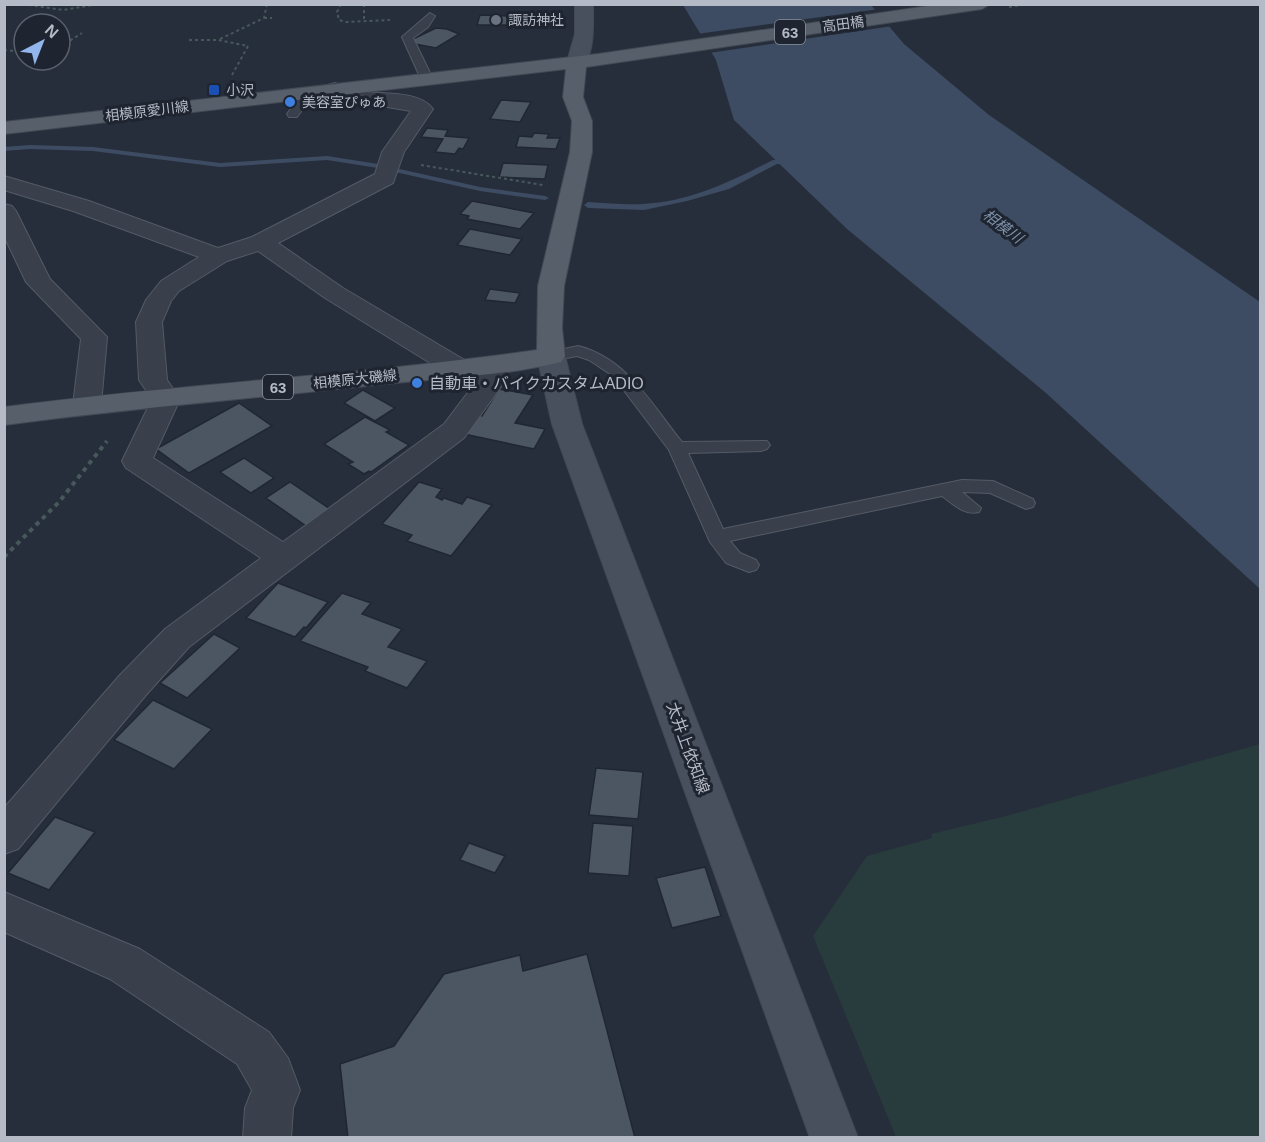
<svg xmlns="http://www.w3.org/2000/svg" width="1265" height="1142" viewBox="0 0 1265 1142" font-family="Helvetica,'Noto Sans JP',sans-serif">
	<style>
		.green { fill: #283b3d }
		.water { fill: #3d4c62 }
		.pier { fill: #262e3b }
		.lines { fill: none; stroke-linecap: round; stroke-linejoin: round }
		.stream { fill: #3d4c62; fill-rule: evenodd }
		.building { fill: #4c5663; stroke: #202732; stroke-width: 1.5 }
		.service-casing { stroke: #545b66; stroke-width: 2 }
		.minor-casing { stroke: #545b66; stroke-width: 2 }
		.secondary-casing { stroke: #424954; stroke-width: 2 }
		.primary-casing { stroke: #424954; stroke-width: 2 }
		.path-far1 { stroke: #47585b; stroke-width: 2; stroke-dasharray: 3 3; stroke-linecap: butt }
		.path { stroke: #47585b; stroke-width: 4; stroke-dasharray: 4.5 4.5; stroke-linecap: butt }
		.service { fill: #39404b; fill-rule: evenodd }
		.minor { fill: #39404b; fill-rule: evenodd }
		.secondary { fill: #48505e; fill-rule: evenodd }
		.primary { fill: #575f6b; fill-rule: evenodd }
		.worship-dot { fill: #6b7280; stroke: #1e2530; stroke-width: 2 }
		.transit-dot { fill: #1a4fb4; stroke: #1e2530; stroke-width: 2 }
		.shop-dot { fill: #3f7fe0; stroke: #1e2530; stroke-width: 2 }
		.labels { text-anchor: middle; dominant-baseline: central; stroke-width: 6; stroke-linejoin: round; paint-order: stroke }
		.far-poi-label { font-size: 14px; fill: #b5bbc6; stroke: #1e2530; text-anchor: start }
		.far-street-label { font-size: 14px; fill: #b5bbc6; stroke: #1e2530 }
		.shield { fill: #1e2530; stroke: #888e99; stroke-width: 1.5 }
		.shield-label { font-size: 15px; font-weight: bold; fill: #b5bbc6 }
		.far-water-label { font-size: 15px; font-style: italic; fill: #7f92ab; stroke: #1e2530 }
		.poi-label { font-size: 16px; fill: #b5bbc6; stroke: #1e2530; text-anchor: start }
		.street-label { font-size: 16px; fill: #b5bbc6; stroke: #1e2530 }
	</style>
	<rect width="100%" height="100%" fill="#262e3b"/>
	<path class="green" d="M1260,744V1137H896L813,936L867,856L932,838L931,834L1006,816Z"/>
	<path class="water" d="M683,5H871L904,44L989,115L1260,302V589L1046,393L847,229L734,120L716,60Z"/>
	<path class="pier" d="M879,9L893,26L709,53L697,34Z"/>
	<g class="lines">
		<path class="stream" d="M30,145L93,147L220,163L327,156L378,164L382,166L378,168L327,160L220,167L93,151L30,149L4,151V147Z
			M773,160L795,161L799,163L795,165L777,164L729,189L687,201L644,210L588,208L584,205L588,202C606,203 625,205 643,204C690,202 732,181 773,160Z
			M395,168L480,187L545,196L549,198L545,200L480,191L395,172Z"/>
	</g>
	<path class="building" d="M480,15L509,16L507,25H477Z
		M436,28L447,29L459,34L436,48L415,44L413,39Z
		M501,100L531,102L520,122L490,119Z
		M427,128L448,130L445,136L469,138L463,149L459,148L455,154L435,152L443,139L421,137Z
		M534,133L549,134L547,138H560L556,149L516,147L519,136L532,137Z
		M503,163L548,165L545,179L499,177Z
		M472,201L534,213L520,229L467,219L469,216L460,214Z
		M470,229L522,239L510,255L457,245Z
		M490,289L520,293L515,303L485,300Z
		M499,389L533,395L515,423L545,429L534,449L464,434L476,415L482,416Z
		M363,390L395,408L375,421L344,403Z
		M239,403L272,426L189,473L156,449Z
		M365,417L390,430L386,432L409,445L371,472L369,471L364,474L348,464L353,462L324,444Z
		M244,458L274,478L251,493L220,472Z
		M290,482L333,511L309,528L266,498Z
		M419,482L442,489L436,497L442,500L444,498L462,504L467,497L492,505L451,556L407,541L412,535L382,524Z
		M278,583L328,602L306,628L304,627L295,637L246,618Z
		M342,593L371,603L362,614L402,629L388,647L427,661L407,688L365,671L368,667L300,641Z
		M214,634L240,648L187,698L160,683Z
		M153,700L212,729L174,769L114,740Z
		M596,768L643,772L638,819L589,815Z
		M55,817L95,832L49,890L8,873Z
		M593,823L633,826L629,876L588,873Z
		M469,843L505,856L495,873L460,860Z
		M705,867L721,916L672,928L656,878Z
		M587,954L635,1138H348L340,1064L394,1046L444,974L520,955L523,971Z"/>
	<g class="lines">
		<defs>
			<path id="service" d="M430,13L435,16L428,27L413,38L433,79L427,82L421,79L402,37Z
				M309,88L315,92L297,117H289L287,114L305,89Z
				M578,346C627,358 652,405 682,442L767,441L770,445L767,449L761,451L688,453L723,529L962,480L993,481L1033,499L1035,503L1033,507L1026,509L990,493L962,492L981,508L979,512C965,516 953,504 942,496L730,541L740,553L756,560L759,565L756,570L749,572L726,563L710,542L669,450L613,376L589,360L577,356L551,361L543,356L545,353Z"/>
			<path id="minor" d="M335,83C340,84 343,87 348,89C370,97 418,87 433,109L404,152L393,183L278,243L343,288L468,362L472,368L468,374L458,376L448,374L325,298L258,251L227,261L179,291L171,301L162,322L167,380L180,399L153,458L283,542L444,424L475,383L486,358L496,356L506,358L510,364L503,384L464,438L189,647L146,695L18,849L4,854V808L120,675L165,629L261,558L126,468L122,461L152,399L139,380L136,322L146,300L161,281L199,257L73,211L4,190V176L89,201L218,248L252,237L375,174L382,152L411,111L334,98L325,89L328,85Z
				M4,204L12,206L16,211L50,279L107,337L101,405L97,411L87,414L77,411L73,405L81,339L26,282L4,236Z
				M4,892L140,949L269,1032L288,1058L300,1090L293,1108L291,1138H243L245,1108L252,1090L237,1064L110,979L4,932Z"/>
			<path id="secondary" d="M575,4H593C593,24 595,49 584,66H570L567,62L575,34Z
				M551,348L561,350L565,356L582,424L858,1138H810L552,424L537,356L541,350Z"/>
			<path id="primary" d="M942,4H990L982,9L586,67L583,97L592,121V152L564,286L562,328L565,356L561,362C504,376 443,378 385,384C258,398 131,408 4,425V407C181,384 360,375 537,350L538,286L570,152L572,121L563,97L566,69L4,134V122L598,54Z"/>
		</defs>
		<use href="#service" class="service-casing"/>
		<use href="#minor" class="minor-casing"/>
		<use href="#secondary" class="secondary-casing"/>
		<use href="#primary" class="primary-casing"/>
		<path class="path-far1" d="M23,4L63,10L99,4
			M341,4L337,12L339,20L346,22L390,20
			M364,4V22
			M1009,7L1028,4
			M264,18H272
			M189,40H218
			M60,47L82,33
			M4,50L24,52
			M232,75L248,46L218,40L264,18L267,4
			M421,165L543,185"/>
		<path class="path" d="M4,557L59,502L107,441"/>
		<use href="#service" class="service"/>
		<use href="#minor" class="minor"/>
		<use href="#secondary" class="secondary"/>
		<use href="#primary" class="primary"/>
	</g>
	<circle class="worship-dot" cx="496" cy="20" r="6"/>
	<rect class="transit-dot" x="208" y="84" width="12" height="12" rx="3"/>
	<g class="shop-dot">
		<circle cx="290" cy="102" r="6"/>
		<circle cx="417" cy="383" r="6"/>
	</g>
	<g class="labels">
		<g class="far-poi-label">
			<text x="508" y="20">諏訪神社</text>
			<text x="226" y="90">小沢</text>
			<text x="302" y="102">美容室ぴゅあ</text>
		</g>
		<g class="far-street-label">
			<text transform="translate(843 24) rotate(-8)">高田橋</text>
			<text transform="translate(147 111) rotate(-7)">相模原愛川線</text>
			<text transform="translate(355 379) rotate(-6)">相模原大磯線</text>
		</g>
		<g class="shield">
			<rect x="775" y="20" width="30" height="24" rx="4.5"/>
			<rect x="263" y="375" width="30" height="24" rx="4.5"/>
		</g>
		<g class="shield-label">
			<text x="790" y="32">63</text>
			<text x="278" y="387">63</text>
		</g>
		<g class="far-water-label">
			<text transform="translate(1003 226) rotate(37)">相模川</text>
		</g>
		<g class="poi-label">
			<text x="429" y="383">自動車・バイクカスタムADIO</text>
		</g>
		<g class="street-label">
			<text transform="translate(688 748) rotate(70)">太井上依知線</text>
		</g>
	</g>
	<rect width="1265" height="1142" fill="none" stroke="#b5bbc6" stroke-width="12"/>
	<g transform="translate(42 42) rotate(42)"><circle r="28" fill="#1e2530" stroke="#5a616c" stroke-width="1.5"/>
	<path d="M0-4.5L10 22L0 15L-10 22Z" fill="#92b5ee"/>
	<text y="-9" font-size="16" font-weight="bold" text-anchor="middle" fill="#b5bbc6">N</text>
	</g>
</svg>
